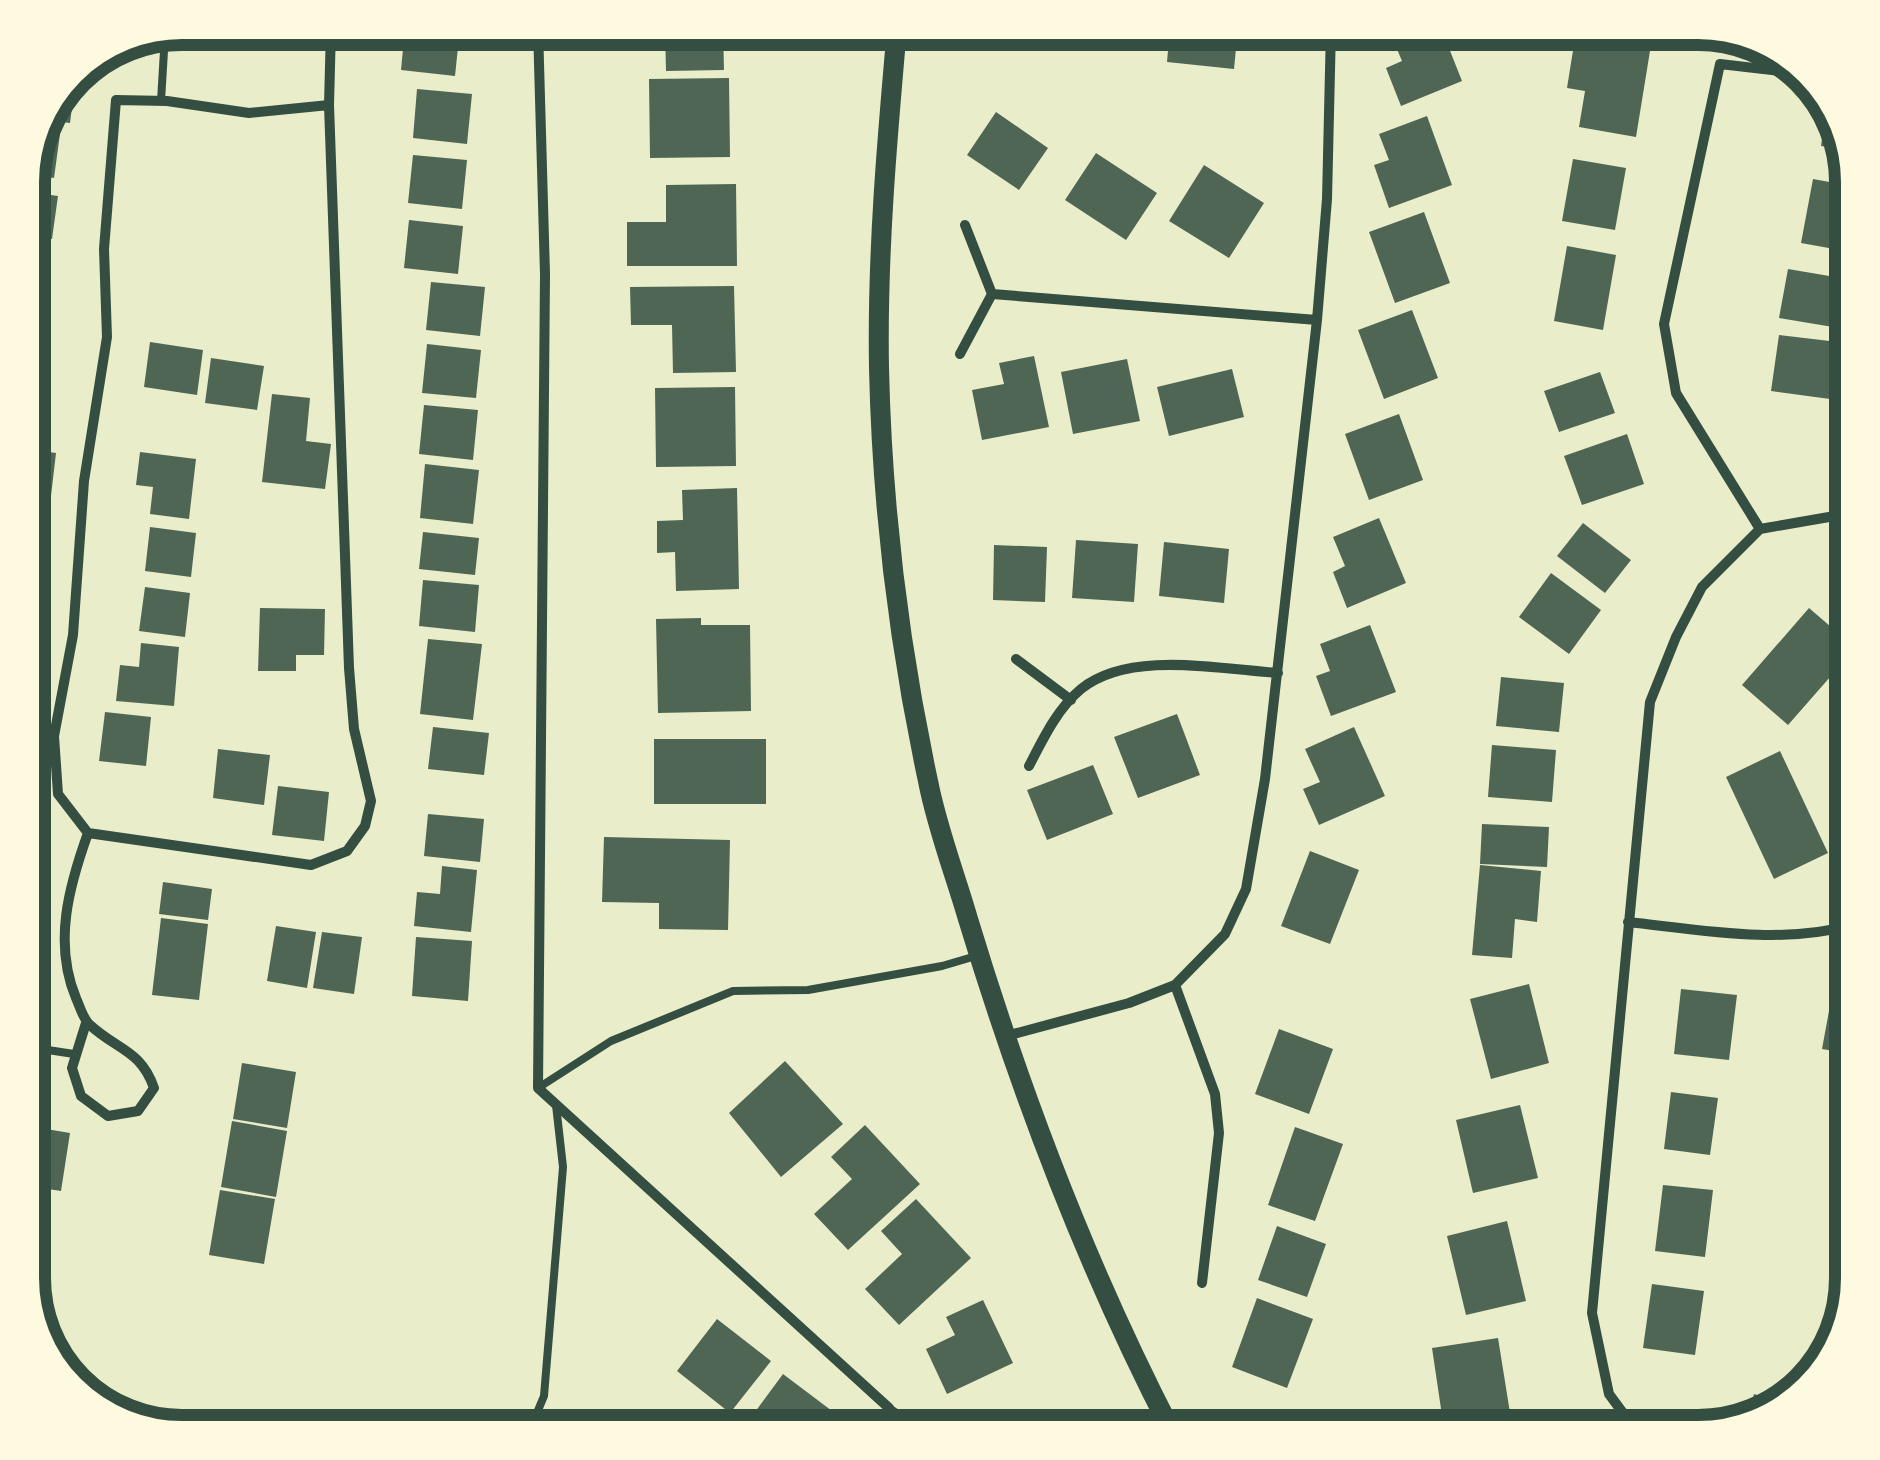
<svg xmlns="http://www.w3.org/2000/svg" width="1880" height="1460" viewBox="0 0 1880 1460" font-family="'Fira Sans Condensed',sans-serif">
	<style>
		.building { fill: #4f6655 }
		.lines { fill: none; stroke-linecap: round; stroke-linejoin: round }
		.service { stroke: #344e41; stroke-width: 8 }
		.minor { stroke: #344e41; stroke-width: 10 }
		.secondary { stroke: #344e41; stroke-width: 20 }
		.rim { fill: none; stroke: #344e41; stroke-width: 12 }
	</style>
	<rect width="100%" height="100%" fill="#e9edc9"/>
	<path class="building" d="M197,28H244L242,45L196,39Z
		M258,28H304L302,46L256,41Z
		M405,28H460L455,76L401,70Z
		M665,28H723L724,70L666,71Z
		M1093,28H1146L1145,40L1093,35Z
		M1170,28H1238L1234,69L1167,62Z
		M1408,28H1441L1462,81L1401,106L1386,68L1402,61L1391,35Z
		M1575,38L1650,51L1636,137L1579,127L1585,91L1567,88Z
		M76,76L70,123L53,121L75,76Z
		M729,78L730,157L650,158L649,79Z
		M417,89L472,94L467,144L413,138Z
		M1827,102L1837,114L1845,150L1821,146Z
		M996,112L1048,148L1019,190L967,155Z
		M1427,116L1452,185L1389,208L1374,165L1389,160L1379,134Z
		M47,132L60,134L54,178L28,174Z
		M1096,153L1157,193L1126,240L1065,200Z
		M413,155L467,160L462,209L408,203Z
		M1573,159L1626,168L1615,230L1562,221Z
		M1204,165L1264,203L1229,258L1169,221Z
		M1813,179L1852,186L1851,252L1801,243Z
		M736,184L737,266H627V222H666V185Z
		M28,192L58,196L52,239L28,236Z
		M1424,212L1450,283L1395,303L1369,232Z
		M409,220L463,226L458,274L404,268Z
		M1567,246L1616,255L1603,330L1554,321Z
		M28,254L49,257L44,300L28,299Z
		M1788,269L1847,279L1839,328L1779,318Z
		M431,282L485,287L480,336L426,330Z
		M734,286L736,372L673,373L672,325H631L630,287Z
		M1412,310L1438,378L1384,399L1358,330Z
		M28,313L48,315L42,371L28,370Z
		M1779,335L1838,342L1830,399L1771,391Z
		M150,342L203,350L197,395L144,387Z
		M427,344L481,350L476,398L422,393Z
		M1034,356L1049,427L982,440L972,390L1004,384L999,363Z
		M211,358L264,366L257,410L205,403Z
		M1127,359L1140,421L1073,434L1061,372Z
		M1232,369L1244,417L1169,436L1157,387Z
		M1600,372L1615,413L1559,432L1544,391Z
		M28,378L43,381L35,435L28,434Z
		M735,387L736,466L656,467L655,388Z
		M272,394L310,398L306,441L331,444L325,489L262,482Z
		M424,405L478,410L473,460L419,454Z
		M1399,414L1423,480L1369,500L1345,434Z
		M1627,434L1644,484L1582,505L1564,456Z
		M28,449L56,453L51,496L28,494Z
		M140,452L196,459L189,519L150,514L153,487L136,485Z
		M425,464L479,470L473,524L420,518Z
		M737,488L739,589L676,591L675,552L657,553V521L683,520L682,490Z
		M28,498L47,500L41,544L28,542Z
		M1379,518L1406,583L1347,608L1333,572L1345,566L1333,537Z
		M1583,523L1631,560L1605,593L1557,556Z
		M150,527L196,533L191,577L145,571Z
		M423,532L479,538L475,575L419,569Z
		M1076,540L1138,544L1134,602L1072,598Z
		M1164,542L1229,549L1224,603L1159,596Z
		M994,545L1047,547L1045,602L993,600Z
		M1551,573L1601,610L1569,654L1519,617Z
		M423,580L479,585L475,632L419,626Z
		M145,587L190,593L185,637L139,631Z
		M260,608L325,609L324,655H296V671H258Z
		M1809,608L1852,645V652L1788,725L1742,685Z
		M701,618V625H750L751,711L658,713L656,619Z
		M1370,625L1396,692L1331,716L1316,676L1330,671L1320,644Z
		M428,639L482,644L473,720L420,714Z
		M141,643L179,647L174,706L116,701L120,665L139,667Z
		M1501,677L1564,683L1559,732L1496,726Z
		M105,712L151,717L146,766L99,761Z
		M1177,714L1200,775L1138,798L1114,737Z
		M433,727L489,733L484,775L428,769Z
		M1354,727L1385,796L1319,825L1303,789L1320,782L1305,749Z
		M654,739H766V804H654Z
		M1492,745L1556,750L1552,802L1488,797Z
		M218,749L270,755L264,805L213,798Z
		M1780,751L1828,853L1774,879L1726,777Z
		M1093,765L1113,814L1047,840L1027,790Z
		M278,786L329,792L324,841L272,835Z
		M428,814L484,819L480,862L424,856Z
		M1482,824L1549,827L1547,867L1480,864Z
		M604,837L730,840L728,930L659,929V903L602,902Z
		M1310,851L1359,870L1330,944L1281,926Z
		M1480,865L1541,871L1537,922L1515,919L1512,958L1472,955Z
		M442,866L477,870L471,932L414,926L417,892L440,894Z
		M163,882L212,889L208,920L159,914Z
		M161,918L208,924L199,1000L152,995Z
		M276,926L316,932L307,988L267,981Z
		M322,932L362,937L354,994L313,988Z
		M416,937L472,941L468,1001L412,996Z
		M1529,984L1549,1063L1491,1079L1470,999Z
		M1681,989L1737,995L1729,1060L1674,1054Z
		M1833,989L1852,993V1054L1822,1049Z
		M1279,1029L1333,1049L1309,1114L1255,1094Z
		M785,1061L843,1124L781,1177L729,1113Z
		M242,1063L296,1072L287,1128L233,1119Z
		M1671,1092L1718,1098L1710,1155L1664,1149Z
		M1520,1105L1538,1178L1473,1193L1456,1120Z
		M232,1121L287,1131L276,1197L221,1187Z
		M865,1125L920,1184L848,1250L814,1214L852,1179L831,1157Z
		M28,1126L70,1133L61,1191L28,1186Z
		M1295,1127L1343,1144L1315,1221L1268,1205Z
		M1663,1185L1713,1190L1705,1257L1655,1251Z
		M220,1190L275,1199L264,1264L209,1255Z
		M916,1199L971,1258L899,1325L865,1289L902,1254L881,1231Z
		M1507,1221L1526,1301L1466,1315L1447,1236Z
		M1277,1226L1326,1244L1307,1297L1258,1280Z
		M1839,1279L1851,1282L1827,1345H1825Z
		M1652,1284L1704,1291L1695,1355L1643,1348Z
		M1257,1298L1313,1319L1287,1388L1232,1367Z
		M983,1300L1013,1363L947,1394L926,1349L955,1335L946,1317Z
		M717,1319L771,1361L730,1413L677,1371Z
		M1498,1338L1511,1419L1444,1429L1432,1348Z
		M783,1374L844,1420L835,1432H760L747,1423Z
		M1754,1394L1784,1403L1766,1417L1746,1421Z"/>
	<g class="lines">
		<path class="service" d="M161,101L165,34
			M28,1047L74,1054
			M538,1088L611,1041L733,991L808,990L942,966L976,956
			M889,1408L926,1432
			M529,1432L544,1396L563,1167L556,1105"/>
		<path class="minor" d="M538,28L545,274L538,1088L889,1408L871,1432
			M329,105L349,668L354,729L371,801L365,826L347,851L311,865L88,833L58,794L54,736L73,635L84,481L107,337L104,249L116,100L167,101L249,113L329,105L331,28
			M965,225L992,294
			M960,354L992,294L1317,320
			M1760,529L1676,393L1664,324L1720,64L1806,74
			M1016,659L1071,700
			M1029,766C1043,739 1057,709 1081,689C1129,650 1219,669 1278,673
			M1628,922C1701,930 1781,945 1852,925
			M1175,985L1215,1094L1219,1133L1202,1283
			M86,1023L72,1068L81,1096L108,1116L138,1111L154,1088C141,1050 117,1050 90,1025C83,1019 80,1007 76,998C53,943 69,886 88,833
			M1006,1036L1129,1003L1175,985L1225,934L1246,889L1265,779L1317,320L1327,199L1331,28
			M1637,1432L1609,1394L1592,1313L1650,702L1676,637L1702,587L1760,529L1852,513"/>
		<path class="secondary" d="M897,28C887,141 877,254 879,368C882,505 899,646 928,781C937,828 955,874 968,919C1021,1094 1088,1270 1172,1432"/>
	</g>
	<path d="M0 0H1880V1460H0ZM182 45H1698A137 137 0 0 1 1835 182V1278A137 137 0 0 1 1698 1415H182A137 137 0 0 1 45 1278V182A137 137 0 0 1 182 45Z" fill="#fefae0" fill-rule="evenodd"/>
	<path class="rim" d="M182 45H1698A137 137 0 0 1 1835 182V1278A137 137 0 0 1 1698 1415H182A137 137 0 0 1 45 1278V182A137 137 0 0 1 182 45Z"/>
</svg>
